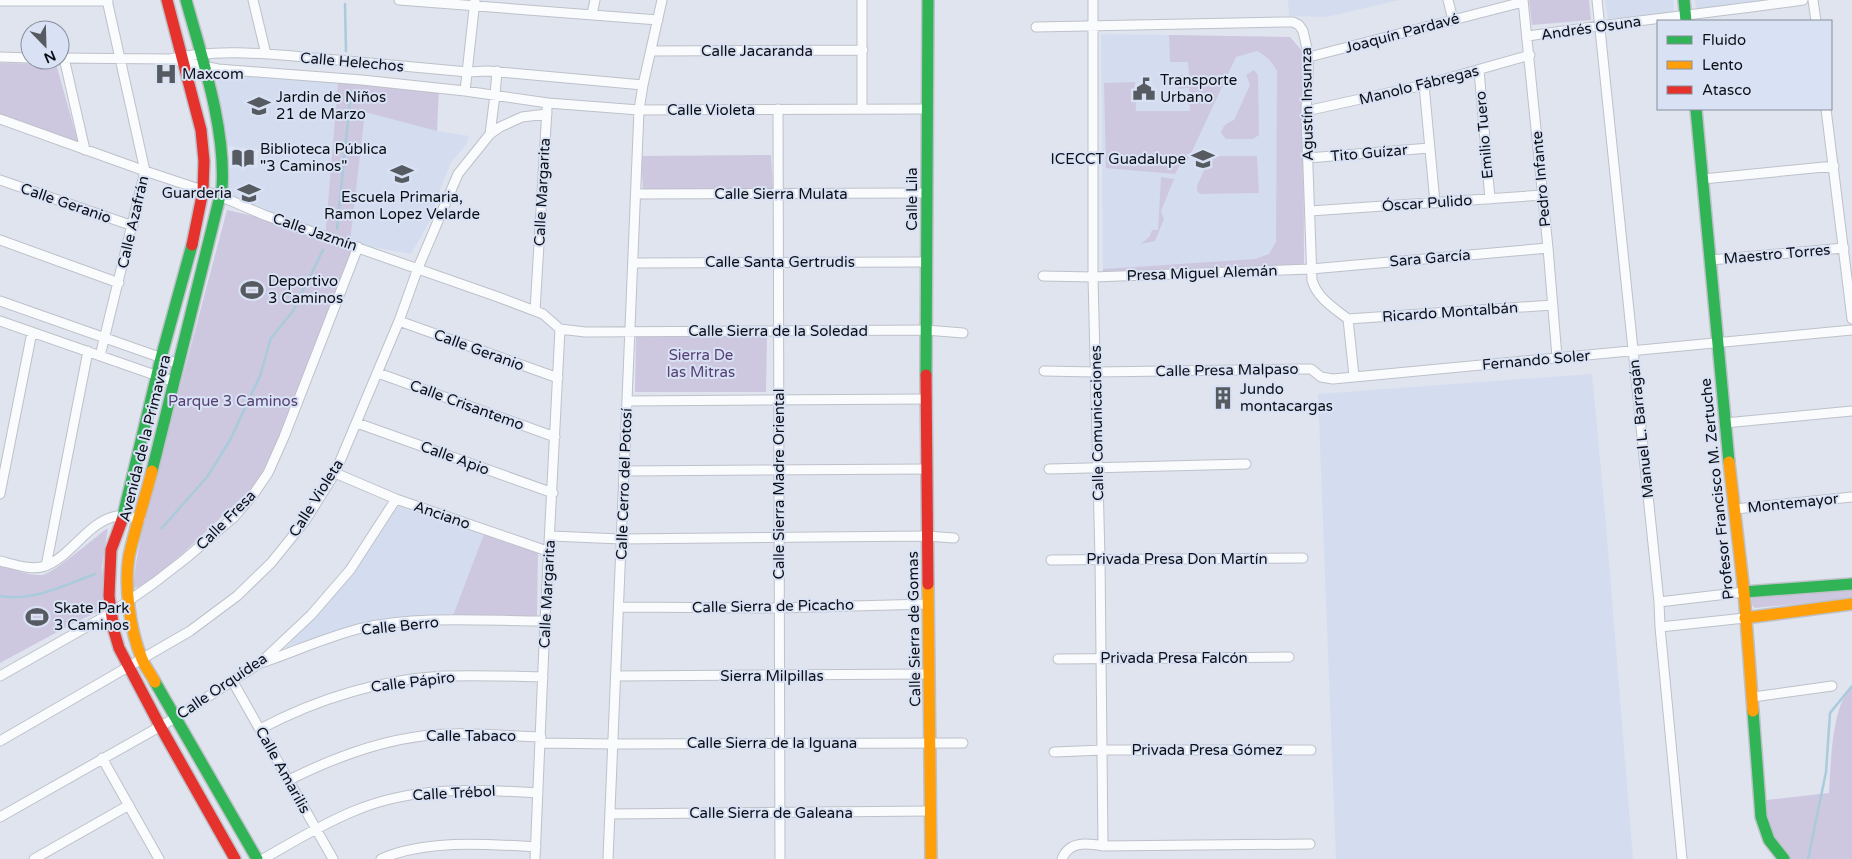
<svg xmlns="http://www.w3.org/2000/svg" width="1852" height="859" viewBox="0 0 1852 859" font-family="'Varela Round',sans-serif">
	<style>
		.built { fill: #d4ddf0 }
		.green { fill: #cdc8df }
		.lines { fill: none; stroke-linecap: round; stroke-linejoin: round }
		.stream { stroke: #aacbdb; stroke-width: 2.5 }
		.street-casing { stroke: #bdc1c9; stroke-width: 11 }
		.fast-casing { stroke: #bdc1c9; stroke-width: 14 }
		.slow-casing { stroke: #bdc1c9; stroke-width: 14 }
		.jam-casing { stroke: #bdc1c9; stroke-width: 14 }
		.street { stroke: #fafbfd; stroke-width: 9 }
		.fast { stroke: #30b455; stroke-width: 11 }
		.slow { stroke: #ff9f0a; stroke-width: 11 }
		.jam { stroke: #e5322d; stroke-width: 11 }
		.labels { text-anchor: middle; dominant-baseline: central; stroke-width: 4; stroke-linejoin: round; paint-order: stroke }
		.street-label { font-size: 15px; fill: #0c0f15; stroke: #d9e2f5 }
		.poi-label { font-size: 15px; fill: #0c0f15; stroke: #d9e2f5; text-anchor: start }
		.park-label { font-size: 15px; fill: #564073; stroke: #d9e2f5 }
	</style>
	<rect width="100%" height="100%" fill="#dfe4ef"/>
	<path class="built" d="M1288,0H1399L1327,17L1289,16Z
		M1605,0H1673L1674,13L1608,19Z
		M1695,0H1796L1696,11Z
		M1101,34L1290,37L1303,52L1304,267L1103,273Z
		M223,75L338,82L325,238L232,198L229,188L230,166L257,167L259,150L228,146L215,76Z
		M365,111L437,131L469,136L466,145L451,162L441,187L430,221L411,254L350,243Z
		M1592,374L1605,513L1633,859H1336L1318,394Z
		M398,506L484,534L452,618L353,627L286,648L353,575Z"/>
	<path class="green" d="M1529,0H1589L1591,20L1532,25Z
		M1169,35L1290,37L1303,52L1304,267L1103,273V269L1255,259L1269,254L1276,242L1277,71C1272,61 1266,56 1257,51L1236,57L1187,162L1179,167L1175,174L1106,168L1104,83L1135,82L1136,111H1190L1189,88L1178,89V75H1189L1188,62H1170Z
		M0,63L56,64L78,142L0,114Z
		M1254,70L1258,75L1259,135L1253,139H1226L1221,133C1223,125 1227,123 1234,120L1250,85L1246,75Z
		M338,82L439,88L437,131L365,112L350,243L354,251L267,466L251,489L180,556L152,579L140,587L133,588L136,563L142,530L227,210L258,217L325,238Z
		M771,155L773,190H643L641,156Z
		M1214,156H1257L1259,193L1200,194L1197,191V186L1209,159Z
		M1161,177L1174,179L1161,211L1164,219L1155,241L1141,244L1150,236L1152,230H1158Z
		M636,336L767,337L766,392H635Z
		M108,528L102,566L106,608L72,624L0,663V566C13,569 29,576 42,575C52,575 96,536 108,528Z
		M484,534L538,551L537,616L504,618H452Z
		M1852,587V598L1755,608L1752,605V598L1757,595Z
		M1852,687V859H1790L1777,851L1759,801L1829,793C1831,766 1831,705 1852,687Z"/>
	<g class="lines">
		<path class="stream" d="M345,4L346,51
			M337,229L351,91
			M162,528L207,477L230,440L260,376L271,338L293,311L323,250
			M0,596C33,602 65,585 95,574
			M1808,859L1826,772L1830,713L1852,686"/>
		<defs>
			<path id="street" d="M253,0L266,54
				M399,0L658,20
				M862,0V108
				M1093,0V277L1100,559L1103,846
				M1448,0L1453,20
				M1523,0L1548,248L1557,357
				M1597,0L1659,602L1660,627L1682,859
				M1813,0L1816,21
				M0,1H108
				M592,14L595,0
				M1036,27L1284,22H1293L1299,25L1303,31L1309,57L1306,111L1312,280C1317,298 1334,308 1348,319L1354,376
				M1528,36C1619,22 1712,13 1803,0
				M651,51L863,50
				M0,57L30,58
				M1309,57L1523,2
				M60,58L170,59C217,48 268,54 315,58C366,63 417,67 468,72L488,71L643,85
				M64,58L85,150
				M170,59L218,69L362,80L465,91L548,103L639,110L928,109
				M1479,70L1490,199
				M1424,85L1435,203
				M465,91L475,0
				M778,109L780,859
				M1826,109L1852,319
				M1306,111L1424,85L1530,55
				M0,119L145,171L220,196L264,215L498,297L543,314L560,329L585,332L926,330L963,333
				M490,134L495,95L497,71
				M1308,158L1429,148
				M1703,179L1834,166
				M0,180L133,226
				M636,194L927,193
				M1310,211L1543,195
				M0,240L119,283
				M1711,260L1844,248
				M633,263L927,262
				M1043,276L1093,277L1311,269L1548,248
				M0,301L179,364
				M535,311L547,109
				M1348,319L1553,305
				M0,321L175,382
				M399,321L558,378
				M100,356L145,171L107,0
				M1044,371L1096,372L1300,369H1311L1321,377L1333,379L1852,330
				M378,373L555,437
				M627,401L926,399
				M357,423L553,493
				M1725,423L1852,411
				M1049,469L1246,464
				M624,471L926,469
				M335,473L396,499L550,552
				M0,494L32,332
				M1735,509L1852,497
				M551,536L621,539L927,536L954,538
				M1051,560L1303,558
				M0,561C13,564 32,571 45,566C72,556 88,521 117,516C125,515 133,518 140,519
				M46,566L88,351
				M1659,602L1744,592
				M619,607L779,608L928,604
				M1660,627L1745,618
				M1058,659L1289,657
				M264,662C296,651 329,636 362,628C420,615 486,621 545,621
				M0,676L111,613L154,583L185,559L234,517L253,495L268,473L284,437L358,247
				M616,676L929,674
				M233,682L333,859
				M1753,697L1832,686
				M260,729C317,699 378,680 443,676C476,675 510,676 543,677
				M0,741L190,631L237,596L271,563L305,521L335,473L399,321L418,268L458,174L490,134L500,127L522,117L547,114
				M541,743L613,744L963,743
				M1054,752L1103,750H1311
				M102,758L159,859
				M289,780C331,759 374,742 422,736C461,731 502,736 541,737
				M610,814L931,811
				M0,817L175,718L260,663L311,615L350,570L396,499
				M34,859L129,805
				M263,859C293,842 322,824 354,811C413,786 476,789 538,793
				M381,859C426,839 488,844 536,847
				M535,859L545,621L560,329
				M608,859L639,110L643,85L662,0
				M1062,859C1069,841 1086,843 1103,846L1310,844"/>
			<path id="fast" d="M1684,0L1686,21
				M1696,109L1729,462
				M926,375L928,0
				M152,471L222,188C226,128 202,58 186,0
				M122,520L161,358L192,245
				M1744,592L1852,584
				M155,682L257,859
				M1753,711L1761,817L1769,840L1784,859"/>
			<path id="slow" d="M1729,462L1744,592L1753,711
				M152,471C145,499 135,528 129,556C124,586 130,631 142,659C145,667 151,674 155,682
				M928,584L931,859
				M1745,618L1852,604"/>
			<path id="jam" d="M167,0L201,130L204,161L203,191L192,245
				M926,375L928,584
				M122,520L111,550L109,596L114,631L119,648L160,726L235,859"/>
		</defs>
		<use href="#street" class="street-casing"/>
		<use href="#fast" class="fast-casing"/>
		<use href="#slow" class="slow-casing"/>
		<use href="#jam" class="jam-casing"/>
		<use href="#street" class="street"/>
		<use href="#fast" class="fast"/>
		<use href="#slow" class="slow"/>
		<use href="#jam" class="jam"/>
	</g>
	<defs>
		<symbol id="hospital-bare" viewBox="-9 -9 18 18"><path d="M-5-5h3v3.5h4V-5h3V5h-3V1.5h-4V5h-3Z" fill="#565a61" stroke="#d9e2f5" stroke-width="2.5" paint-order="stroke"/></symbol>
		<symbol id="civic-bare" viewBox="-9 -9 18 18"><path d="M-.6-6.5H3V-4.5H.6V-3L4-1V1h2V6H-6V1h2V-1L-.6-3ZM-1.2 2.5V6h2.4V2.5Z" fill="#565a61" stroke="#d9e2f5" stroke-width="2.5" paint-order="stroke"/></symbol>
		<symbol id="school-bare" viewBox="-9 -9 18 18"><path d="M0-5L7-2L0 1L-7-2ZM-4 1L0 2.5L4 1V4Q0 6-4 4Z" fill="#565a61" stroke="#d9e2f5" stroke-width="2.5" paint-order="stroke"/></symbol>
		<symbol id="library-bare" viewBox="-9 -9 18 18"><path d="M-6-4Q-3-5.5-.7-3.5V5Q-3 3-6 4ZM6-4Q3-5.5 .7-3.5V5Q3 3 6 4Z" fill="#565a61" stroke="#d9e2f5" stroke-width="2.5" paint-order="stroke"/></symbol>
		<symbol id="stadium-bare" viewBox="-9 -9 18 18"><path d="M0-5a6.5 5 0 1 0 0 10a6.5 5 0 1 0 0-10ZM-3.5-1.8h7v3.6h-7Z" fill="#565a61" stroke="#d9e2f5" stroke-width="2.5" paint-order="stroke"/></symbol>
		<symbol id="building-bare" viewBox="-9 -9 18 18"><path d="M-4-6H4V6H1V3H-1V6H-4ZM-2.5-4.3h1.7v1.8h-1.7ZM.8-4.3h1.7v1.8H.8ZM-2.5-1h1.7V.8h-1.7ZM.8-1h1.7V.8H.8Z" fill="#565a61" stroke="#d9e2f5" stroke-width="2.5" paint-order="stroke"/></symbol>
	</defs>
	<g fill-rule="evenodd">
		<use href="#hospital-bare" x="150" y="58" width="32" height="32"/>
		<use href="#civic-bare" x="1128" y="73" width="32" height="32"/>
		<use href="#school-bare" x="243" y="90" width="32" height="32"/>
		<use href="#library-bare" x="227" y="142" width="32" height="32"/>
		<use href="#school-bare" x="1187" y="143" width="32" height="32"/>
		<use href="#school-bare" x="386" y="158" width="32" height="32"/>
		<use href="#school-bare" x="233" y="177" width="32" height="32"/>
		<use href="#stadium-bare" x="236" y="274" width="32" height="32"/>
		<use href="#building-bare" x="1207" y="382" width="32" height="32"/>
		<use href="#stadium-bare" x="21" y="601" width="32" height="32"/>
	</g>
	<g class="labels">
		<g class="street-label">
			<text transform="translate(1591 28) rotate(-8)">Andrés Osuna</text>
			<text transform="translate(1402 33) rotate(-15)">Joaquín Pardavé</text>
			<text x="757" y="51">Calle Jacaranda</text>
			<text transform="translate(352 62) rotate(5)">Calle Helechos</text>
			<text transform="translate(1419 85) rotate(-14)">Manolo Fábregas</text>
			<text transform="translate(1307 104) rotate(-91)">Agustín Insunza</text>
			<text x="711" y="110">Calle Violeta</text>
			<text transform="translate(1484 135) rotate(-95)">Emilio Tuero</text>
			<text transform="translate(1369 153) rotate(-5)">Tito Guízar</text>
			<text transform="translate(1541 179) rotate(-95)">Pedro Infante</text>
			<text transform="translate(542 192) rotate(-87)">Calle Margarita</text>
			<text x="781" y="194">Calle Sierra Mulata</text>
			<text transform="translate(912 199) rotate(-90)">Calle Lila</text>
			<text transform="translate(66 203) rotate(19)">Calle Geranio</text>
			<text transform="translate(1427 203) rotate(-4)">Óscar Pulido</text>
			<text transform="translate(133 222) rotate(-77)">Calle Azafrán</text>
			<text transform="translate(315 232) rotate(19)">Calle Jazmín</text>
			<text transform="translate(1777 254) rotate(-5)">Maestro Torres</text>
			<text transform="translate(1430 258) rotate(-5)">Sara García</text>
			<text x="780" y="262">Calle Santa Gertrudis</text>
			<text transform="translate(1202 273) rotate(-2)">Presa Miguel Alemán</text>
			<text transform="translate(1450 312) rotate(-4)">Ricardo Montalbán</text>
			<text x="778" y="331">Calle Sierra de la Soledad</text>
			<text transform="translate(479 350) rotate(20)">Calle Geranio</text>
			<text transform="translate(1536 360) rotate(-5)">Fernando Soler</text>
			<text transform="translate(1227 370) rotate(-1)">Calle Presa Malpaso</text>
			<text transform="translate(467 405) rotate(20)">Calle Crisantemo</text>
			<text transform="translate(1097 423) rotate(-91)">Calle Comunicaciones</text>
			<text transform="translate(1641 429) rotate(-96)">Manuel L. Barragán</text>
			<text transform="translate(145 438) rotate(-76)">Avenida de la Primavera</text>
			<text transform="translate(455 458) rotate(20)">Calle Apio</text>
			<text transform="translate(624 484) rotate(-88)">Calle Cerro del Potosí</text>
			<text transform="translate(779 484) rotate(-90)">Calle Sierra Madre Oriental</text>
			<text transform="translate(1717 489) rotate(-96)">Profesor Francisco M. Zertuche</text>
			<text transform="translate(316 498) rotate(-58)">Calle Violeta</text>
			<text transform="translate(1793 503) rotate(-6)">Montemayor</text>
			<text transform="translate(442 515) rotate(19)">Anciano</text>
			<text transform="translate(226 520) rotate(-45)">Calle Fresa</text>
			<text x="1177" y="559">Privada Presa Don Martín</text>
			<text transform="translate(547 594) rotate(-87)">Calle Margarita</text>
			<text transform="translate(773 606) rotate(-1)">Calle Sierra de Picacho</text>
			<text transform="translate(400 626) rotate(-6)">Calle Berro</text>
			<text transform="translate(914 629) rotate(-91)">Calle Sierra de Gomas</text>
			<text x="1174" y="658">Privada Presa Falcón</text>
			<text x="772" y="676">Sierra Milpillas</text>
			<text transform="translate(413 682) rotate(-7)">Calle Pápiro</text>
			<text transform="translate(222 686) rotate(-34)">Calle Orquídea</text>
			<text x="471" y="736">Calle Tabaco</text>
			<text x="772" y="743">Calle Sierra de la Iguana</text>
			<text x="1207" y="750">Privada Presa Gómez</text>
			<text transform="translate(283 770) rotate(61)">Calle Amarilis</text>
			<text transform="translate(454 793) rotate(-3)">Calle Trébol</text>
			<text x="771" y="813">Calle Sierra de Galeana</text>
		</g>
		<g class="poi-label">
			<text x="182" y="74">Maxcom</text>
			<text x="1160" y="80">Transporte<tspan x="1160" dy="17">Urbano</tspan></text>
			<text x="276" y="97">Jardin de Niños<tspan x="276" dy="17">21 de Marzo</tspan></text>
			<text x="260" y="149">Biblioteca Pública<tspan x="260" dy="17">"3 Caminos"</tspan></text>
			<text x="1186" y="159" text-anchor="end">ICECCT Guadalupe</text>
			<text x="232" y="193" text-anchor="end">Guarderia</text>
			<text x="402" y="197" text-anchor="middle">Escuela Primaria,<tspan x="402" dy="17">Ramon Lopez Velarde</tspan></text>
			<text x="268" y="281">Deportivo<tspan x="268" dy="17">3 Caminos</tspan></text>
			<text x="1240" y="389">Jundo<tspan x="1240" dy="17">montacargas</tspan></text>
			<text x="54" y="608">Skate Park<tspan x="54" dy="17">3 Caminos</tspan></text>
		</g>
		<g class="park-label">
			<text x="701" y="355">Sierra De<tspan x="701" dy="17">las Mitras</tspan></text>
			<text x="233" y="401">Parque 3 Caminos</text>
		</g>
	</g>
	<rect x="1657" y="20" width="175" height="90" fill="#d9e2f5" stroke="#878e9b"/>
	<rect x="1667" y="36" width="25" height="8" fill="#30b455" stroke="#878e9b"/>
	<text x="1702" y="45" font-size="15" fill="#0c0f15">Fluido</text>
	<rect x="1667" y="61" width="25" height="8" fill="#ff9f0a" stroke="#878e9b"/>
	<text x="1702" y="70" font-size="15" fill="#0c0f15">Lento</text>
	<rect x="1667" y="86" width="25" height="8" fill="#e5322d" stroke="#878e9b"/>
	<text x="1702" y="95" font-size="15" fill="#0c0f15">Atasco</text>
	<g transform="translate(45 45) rotate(157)"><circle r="24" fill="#d9e2f5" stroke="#878e9b"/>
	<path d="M0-4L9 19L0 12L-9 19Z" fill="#565a61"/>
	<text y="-8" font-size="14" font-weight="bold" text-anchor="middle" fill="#0c0f15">N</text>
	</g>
</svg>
